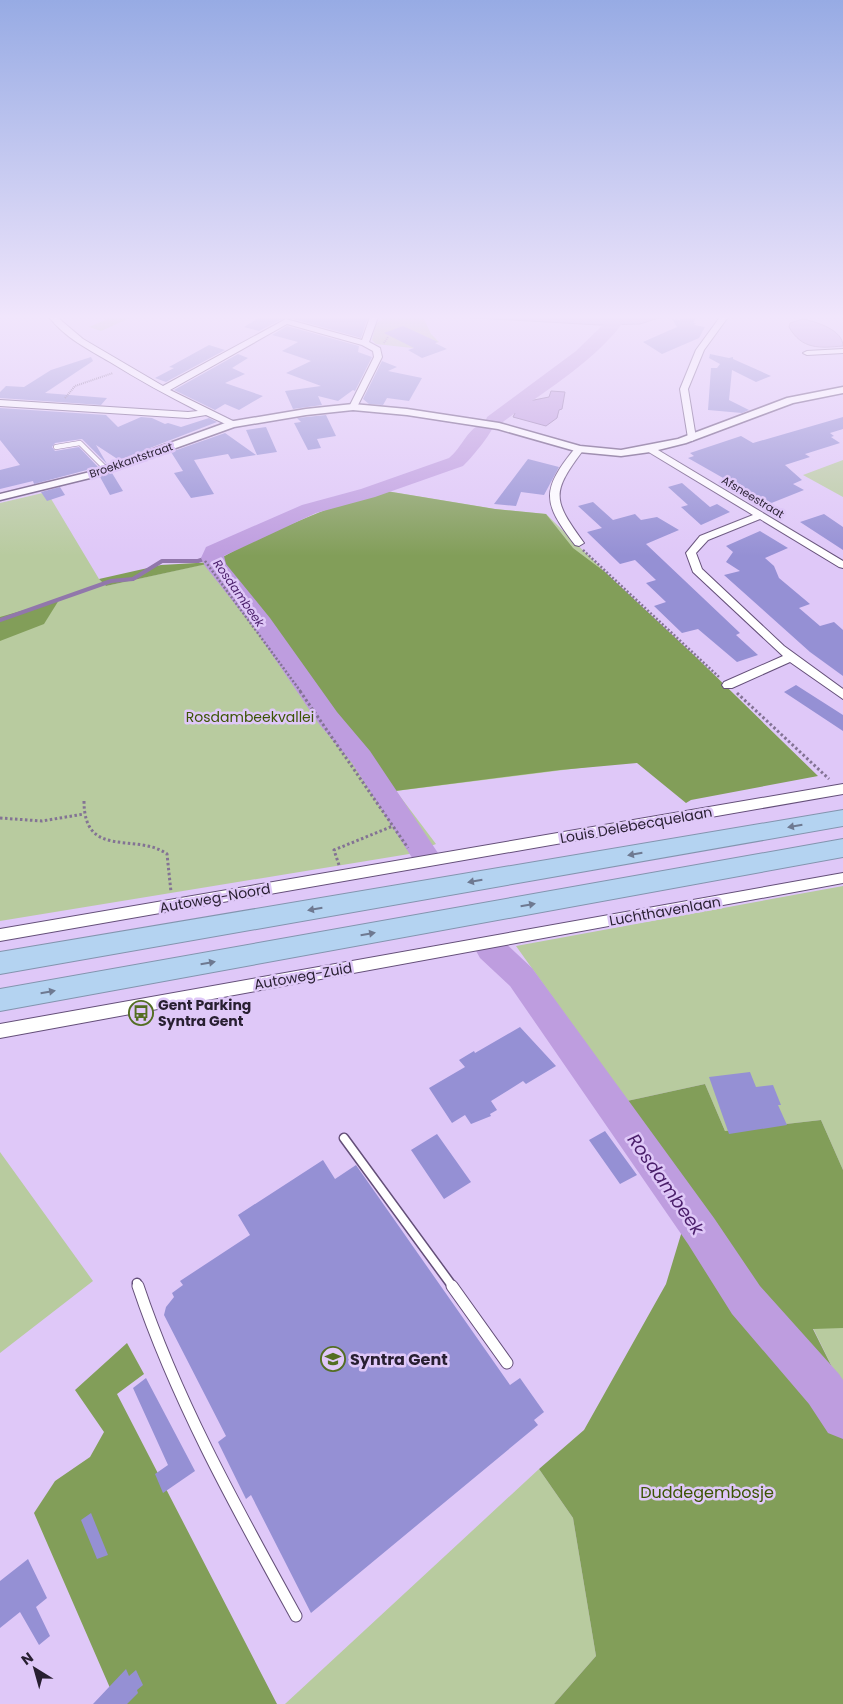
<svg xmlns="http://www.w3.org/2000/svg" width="843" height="1704" viewBox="0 0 843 1704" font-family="Poppins,sans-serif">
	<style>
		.green { fill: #b8cb9f }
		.forest { fill: #829e59 }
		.water { fill: #be9ddf; stroke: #9177ab }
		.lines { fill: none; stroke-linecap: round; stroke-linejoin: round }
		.stream-far1 { stroke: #9177ab; stroke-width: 3 }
		.stream { stroke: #9177ab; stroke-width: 4 }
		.river { fill: #be9ddf; fill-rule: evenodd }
		.building { fill: #9590d4 }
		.service-far2-casing { stroke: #644f79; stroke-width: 5.5 }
		.service-far1-casing { stroke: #644f79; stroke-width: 11 }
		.service-casing { stroke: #644f79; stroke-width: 13 }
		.minor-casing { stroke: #644f79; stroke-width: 2 }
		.tertiary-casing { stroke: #644f79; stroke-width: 3 }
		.motorway-casing { stroke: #8394ae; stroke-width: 2 }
		.path-far2 { stroke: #837394; stroke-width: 2; stroke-dasharray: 1 1; stroke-linecap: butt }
		.path-far1 { stroke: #837394; stroke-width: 2.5; stroke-dasharray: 2 2; stroke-linecap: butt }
		.path { stroke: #837394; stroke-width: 3; stroke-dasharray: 2.5 2.5; stroke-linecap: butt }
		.service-far2 { stroke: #fff; stroke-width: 4.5 }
		.service-far1 { stroke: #fff; stroke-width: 8 }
		.service { stroke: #fff; stroke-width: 11 }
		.minor { fill: #fff; fill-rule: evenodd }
		.tertiary { fill: #fff; fill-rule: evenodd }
		.motorway { fill: #b4d3f1; fill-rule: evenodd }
		.oneway { fill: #6e7991 }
		.labels { text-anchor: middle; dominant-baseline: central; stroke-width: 5; stroke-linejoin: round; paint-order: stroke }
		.far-street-label { font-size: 11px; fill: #281f31; stroke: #dfc8f8 }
		.far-water-label { font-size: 12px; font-style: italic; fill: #4a1e6a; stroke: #dfc8f8 }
		.park-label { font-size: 14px; fill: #3c5505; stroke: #dfc8f8 }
		.street-label { font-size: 14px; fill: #281f31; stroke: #dfc8f8 }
		.poi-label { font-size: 14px; font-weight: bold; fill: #281f31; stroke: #dfc8f8; text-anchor: start }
		.near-poi-label { font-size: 16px; font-weight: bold; fill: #281f31; stroke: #dfc8f8; text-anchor: start }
		.near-park-label { font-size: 16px; fill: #3c5505; stroke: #dfc8f8 }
		.near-water-label { font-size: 18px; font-style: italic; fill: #4a1e6a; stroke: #dfc8f8 }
	</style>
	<rect width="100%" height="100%" fill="#dfc8f8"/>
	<path class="green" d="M112,317H132L101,331L89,327Z
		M387,317H423L431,334L439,342L412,348L376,344L372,340L376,323Z
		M843,460V497L803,475Z
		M380,490L495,509L546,514L814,777L635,761L396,791L436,844L409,854L0,921V503L47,492L99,579L106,586L214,562L255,539L347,501Z
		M843,886V1170L821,1120L725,1131L705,1084L627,1101L516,946Z
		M0,1152L93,1281L0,1353Z
		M813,1328H843V1389Z
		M539,1469L573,1518L596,1656L554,1704H285Z"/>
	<path class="forest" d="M380,490L495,509L546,514L573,548L605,572L697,658L818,776L691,800L686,803L637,763L560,770L395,791C334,715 278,637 216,562L106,586L99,579L161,565L214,562L255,539L347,501Z
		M59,600L44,624L0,641V617Z
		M705,1084L725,1131L821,1120L843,1170V1328L813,1329L843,1389V1704H554L596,1656L573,1518L539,1469L584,1430L666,1284L682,1231V1186L627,1101Z
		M127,1343L144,1374L117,1394L277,1704H117L34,1513L55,1481L90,1457L104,1432L75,1390Z"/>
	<path class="water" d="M459,317H662L640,324L599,325Z
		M803,319C817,322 843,330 843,346C820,348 802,350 789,327L790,323Z
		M551,391L565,392L562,409L559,410L557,418L546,426L513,417L515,413L512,412L524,402L549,397Z"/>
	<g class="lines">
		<path class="stream-far1" d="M514,405L519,406"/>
		<path class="stream" d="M0,620L111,581L133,579L162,561H198L213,556"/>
		<path class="river" d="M611,317H627C596,362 542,392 499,425L493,426C493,432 469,461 463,466L375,497L316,513L224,556L226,564L270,618L337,712L370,751L440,856L436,864L426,867L416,864L352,763L319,724L254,628L205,566L201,558L206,547L302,505L361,489L449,458C463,447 467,427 485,423L487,417L576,351Z
			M491,936L502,940L532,968L714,1218L760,1286L839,1374L843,1380V1439L828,1433L809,1404L732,1314L688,1244L510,986L480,958L475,949L480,940Z"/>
	</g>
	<path class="building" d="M260,317H368L361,338L286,317L259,331L244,327Z
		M688,317H696L693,323H696L694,325L705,327L699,338L662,354L643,342L677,327L672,319L679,320Z
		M287,326L359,346L358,352L372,357L355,391L353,390L338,401L318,396L322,405L293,409L285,391L321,386L286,373L311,361L282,351L298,342L272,335Z
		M403,326L438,342L435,343L447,349L422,358L408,350L414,348L384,333Z
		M209,345L225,350L166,382L155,378L174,368L169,367Z
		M238,354L248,358L232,368L245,374L225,383L263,396L239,410L225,404L215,410L174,390Z
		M710,354L729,358L733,357V359L771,376L756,382L732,370L729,400L749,410L742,413L708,410L711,368H717L720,364L709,358Z
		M91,357L93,361L45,393L107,398L101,405L0,398V392L6,386L24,387L51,370Z
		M382,361L397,367L388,371L422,378L409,401L387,398L383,405L369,404L363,399Z
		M0,408L106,415L118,427L141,417L152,418L165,424L168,423L181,427L209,418L217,422L119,460L96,445L107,464L82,439L55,443L52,447L55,451L79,447L98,467L34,484L33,481L0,489V470L20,465L0,440Z
		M326,415L336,436L317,439L321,448L308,450L294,423L301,422L297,418Z
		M843,417V429L830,433L834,436L831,437L840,443L805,454L810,457L785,465L802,480L793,484L804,490L769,504L688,458L694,456L690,453L741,436L753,443Z
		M266,427L277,452L257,455L246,430Z
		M225,433L256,455L231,459L228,454L194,460L214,494L191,498L174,473L183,471L171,452Z
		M528,459L559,467L544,495L521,492L516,506L494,504Z
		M112,473L123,491L110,495L100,477Z
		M682,483L710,507L717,504L730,512L701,525L681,507L688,505L668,487Z
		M60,487L65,495L47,501L41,492Z
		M593,502L613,520L635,514L641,520L657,517L679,530L646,544L740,633L736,635L758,655L737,662L698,629L682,633L654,606L666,602L646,583L656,580L635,560L620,564L587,532L602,528L578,506Z
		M824,514L843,527V550L800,522Z
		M760,531L788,548L765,558L774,566L779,578L810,604L799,608L820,626L834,622L843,630V676L810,652L724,575L740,571L726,562L733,552L726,546Z
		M796,685L843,715V731L784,692Z
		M520,1027L556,1066L526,1084L523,1081L491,1101L497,1110L490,1114L491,1116L471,1124L465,1115L452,1123L429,1088L465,1067L459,1060L474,1051L475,1053Z
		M750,1072L756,1087L773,1085L781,1105H778L787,1125L729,1134L709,1077Z
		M605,1131L637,1175L620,1184L589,1140Z
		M437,1134L471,1182L444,1199L411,1150Z
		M323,1160L335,1179L356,1165L510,1385L520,1378L544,1412L534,1420L538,1425L311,1613L251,1495L246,1499L218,1442L226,1436L164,1315L166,1307L174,1297L172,1293L183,1285L180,1281L250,1235L238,1215Z
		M146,1378L195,1471L163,1493L155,1474L168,1465L133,1388Z
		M91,1513L108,1555L97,1559L81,1520Z
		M28,1559L47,1598L36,1607L50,1636L39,1645L20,1612L0,1628V1581Z
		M126,1669L129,1676L136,1670L143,1685L137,1690L138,1693L127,1704H93Z"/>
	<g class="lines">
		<defs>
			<path id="service-far2" d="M56,447L80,443L107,470"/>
			<path id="service-far1" d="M344,1138L453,1287
				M137,1283L138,1287"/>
			<path id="service" d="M138,1286C177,1402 237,1509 296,1616
				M452,1286L507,1363"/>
			<path id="minor" d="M49,317H57L83,339L163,386L286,319L362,340L370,317H378L369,342L380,348L382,357L357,407L353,410L349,407L374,357L373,351L362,345L287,324L170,390L235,422L236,424L232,427L206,415L188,418L0,406V400L188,412L198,411C168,396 139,380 110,362C88,349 65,338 49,317Z
				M720,317H728L704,350L688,389L696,438L692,441L688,438L680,389L696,350Z
				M843,349V353L807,355L803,353L807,351Z
				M576,447L584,449C551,493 552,499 584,543L579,546L575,545C542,502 541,490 576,447Z
				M647,447H653L843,561V568L839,567L760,519L708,540L696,553L702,569L784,646L843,689V699L790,662L732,688H724L722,685L724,682L783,656L693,572L686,553L700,536L753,515L647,451Z
				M843,784V794L0,941V929Z
				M843,873V883L0,1038V1024Z"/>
			<path id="tertiary" d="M843,387V393L793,403L686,443L650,452L621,456L579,452L498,429L407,415L353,410L306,415L234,427L98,476L0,500V494L90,472L228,422L306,409L353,404L407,409L499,423L580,446L621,450L678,439L787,398Z"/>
			<path id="motorway" d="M843,810V826L0,974V952Z
				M843,839V857L0,1011V989Z"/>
		</defs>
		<use href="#service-far2" class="service-far2-casing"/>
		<use href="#service-far1" class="service-far1-casing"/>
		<use href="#service" class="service-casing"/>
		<use href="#minor" class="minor-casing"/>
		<use href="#tertiary" class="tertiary-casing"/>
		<use href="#motorway" class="motorway-casing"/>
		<path class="path-far2" d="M384,343L388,337
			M65,398L75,386L113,373"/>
		<path class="path-far1" d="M583,550L719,677
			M205,561L301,692"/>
		<path class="path" d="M300,691L408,848
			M737,693L829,779
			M84,801C84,860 136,832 167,854L171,892
			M0,818L42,821L84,814
			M339,865L334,850L393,826"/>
		<use href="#service-far2" class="service-far2"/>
		<use href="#service-far1" class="service-far1"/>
		<use href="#service" class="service"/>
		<use href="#minor" class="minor"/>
		<use href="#tertiary" class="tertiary"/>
		<use href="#motorway" class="motorway"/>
	</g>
	<defs><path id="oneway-solid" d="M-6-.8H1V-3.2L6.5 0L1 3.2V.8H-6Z" transform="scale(1.25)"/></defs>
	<g class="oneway">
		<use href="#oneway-solid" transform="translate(795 826) rotate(170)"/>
		<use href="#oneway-solid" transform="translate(635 854) rotate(170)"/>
		<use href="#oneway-solid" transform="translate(475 881) rotate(170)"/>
		<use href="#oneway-solid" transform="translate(528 905) rotate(-10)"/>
		<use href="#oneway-solid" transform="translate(315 909) rotate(170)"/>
		<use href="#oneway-solid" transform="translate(368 934) rotate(-10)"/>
		<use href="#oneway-solid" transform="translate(208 963) rotate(-10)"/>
		<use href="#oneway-solid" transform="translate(48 992) rotate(-10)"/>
	</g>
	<linearGradient id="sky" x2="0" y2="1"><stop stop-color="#97abe4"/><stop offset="0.57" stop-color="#f1e6fc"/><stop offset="1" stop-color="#f1e6fc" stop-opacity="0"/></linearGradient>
	<rect width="843" height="556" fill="url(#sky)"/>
	<defs>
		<symbol id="bus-ring" viewBox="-11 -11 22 22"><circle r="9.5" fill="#dfc8f8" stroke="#536e22" stroke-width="1.5"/><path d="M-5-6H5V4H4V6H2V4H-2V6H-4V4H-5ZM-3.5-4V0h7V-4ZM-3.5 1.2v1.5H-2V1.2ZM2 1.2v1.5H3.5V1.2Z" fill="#536e22"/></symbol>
		<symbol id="university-ring" viewBox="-11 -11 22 22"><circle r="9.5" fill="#dfc8f8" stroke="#536e22" stroke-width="1.5"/><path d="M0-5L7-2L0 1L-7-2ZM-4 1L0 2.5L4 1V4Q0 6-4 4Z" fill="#536e22"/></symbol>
	</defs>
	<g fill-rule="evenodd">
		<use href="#bus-ring" x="127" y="999" width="28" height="28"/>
		<use href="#university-ring" x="319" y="1345" width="28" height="28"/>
	</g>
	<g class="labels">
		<g class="far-street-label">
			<text transform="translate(131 460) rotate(-19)">Broekkantstraat</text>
			<text transform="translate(753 497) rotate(31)">Afsneestraat</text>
		</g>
		<g class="far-water-label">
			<text transform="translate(239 593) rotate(55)">Rosdambeek</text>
		</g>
		<g class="park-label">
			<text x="250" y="717">Rosdambeekvallei</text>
		</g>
		<g class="street-label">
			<text transform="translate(636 825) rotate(-10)">Louis Delebecquelaan</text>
			<text transform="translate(215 898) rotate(-10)">Autoweg-Noord</text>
			<text transform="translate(665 911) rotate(-10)">Luchthavenlaan</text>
			<text transform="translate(303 976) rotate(-10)">Autoweg-Zuid</text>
		</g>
		<g class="poi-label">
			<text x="158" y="1005">Gent Parking<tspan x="158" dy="16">Syntra Gent</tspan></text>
		</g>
		<g class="near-poi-label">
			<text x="350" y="1359">Syntra Gent</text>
		</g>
		<g class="near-park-label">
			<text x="707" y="1492">Duddegembosje</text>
		</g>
		<g class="near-water-label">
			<text transform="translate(666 1184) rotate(55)">Rosdambeek</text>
		</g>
	</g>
	<g transform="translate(35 1669) rotate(323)" stroke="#dfc8f8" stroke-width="4" paint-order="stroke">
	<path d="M0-4L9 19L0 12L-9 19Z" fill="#281f31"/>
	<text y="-8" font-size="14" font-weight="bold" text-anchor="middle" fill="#281f31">N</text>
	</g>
</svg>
